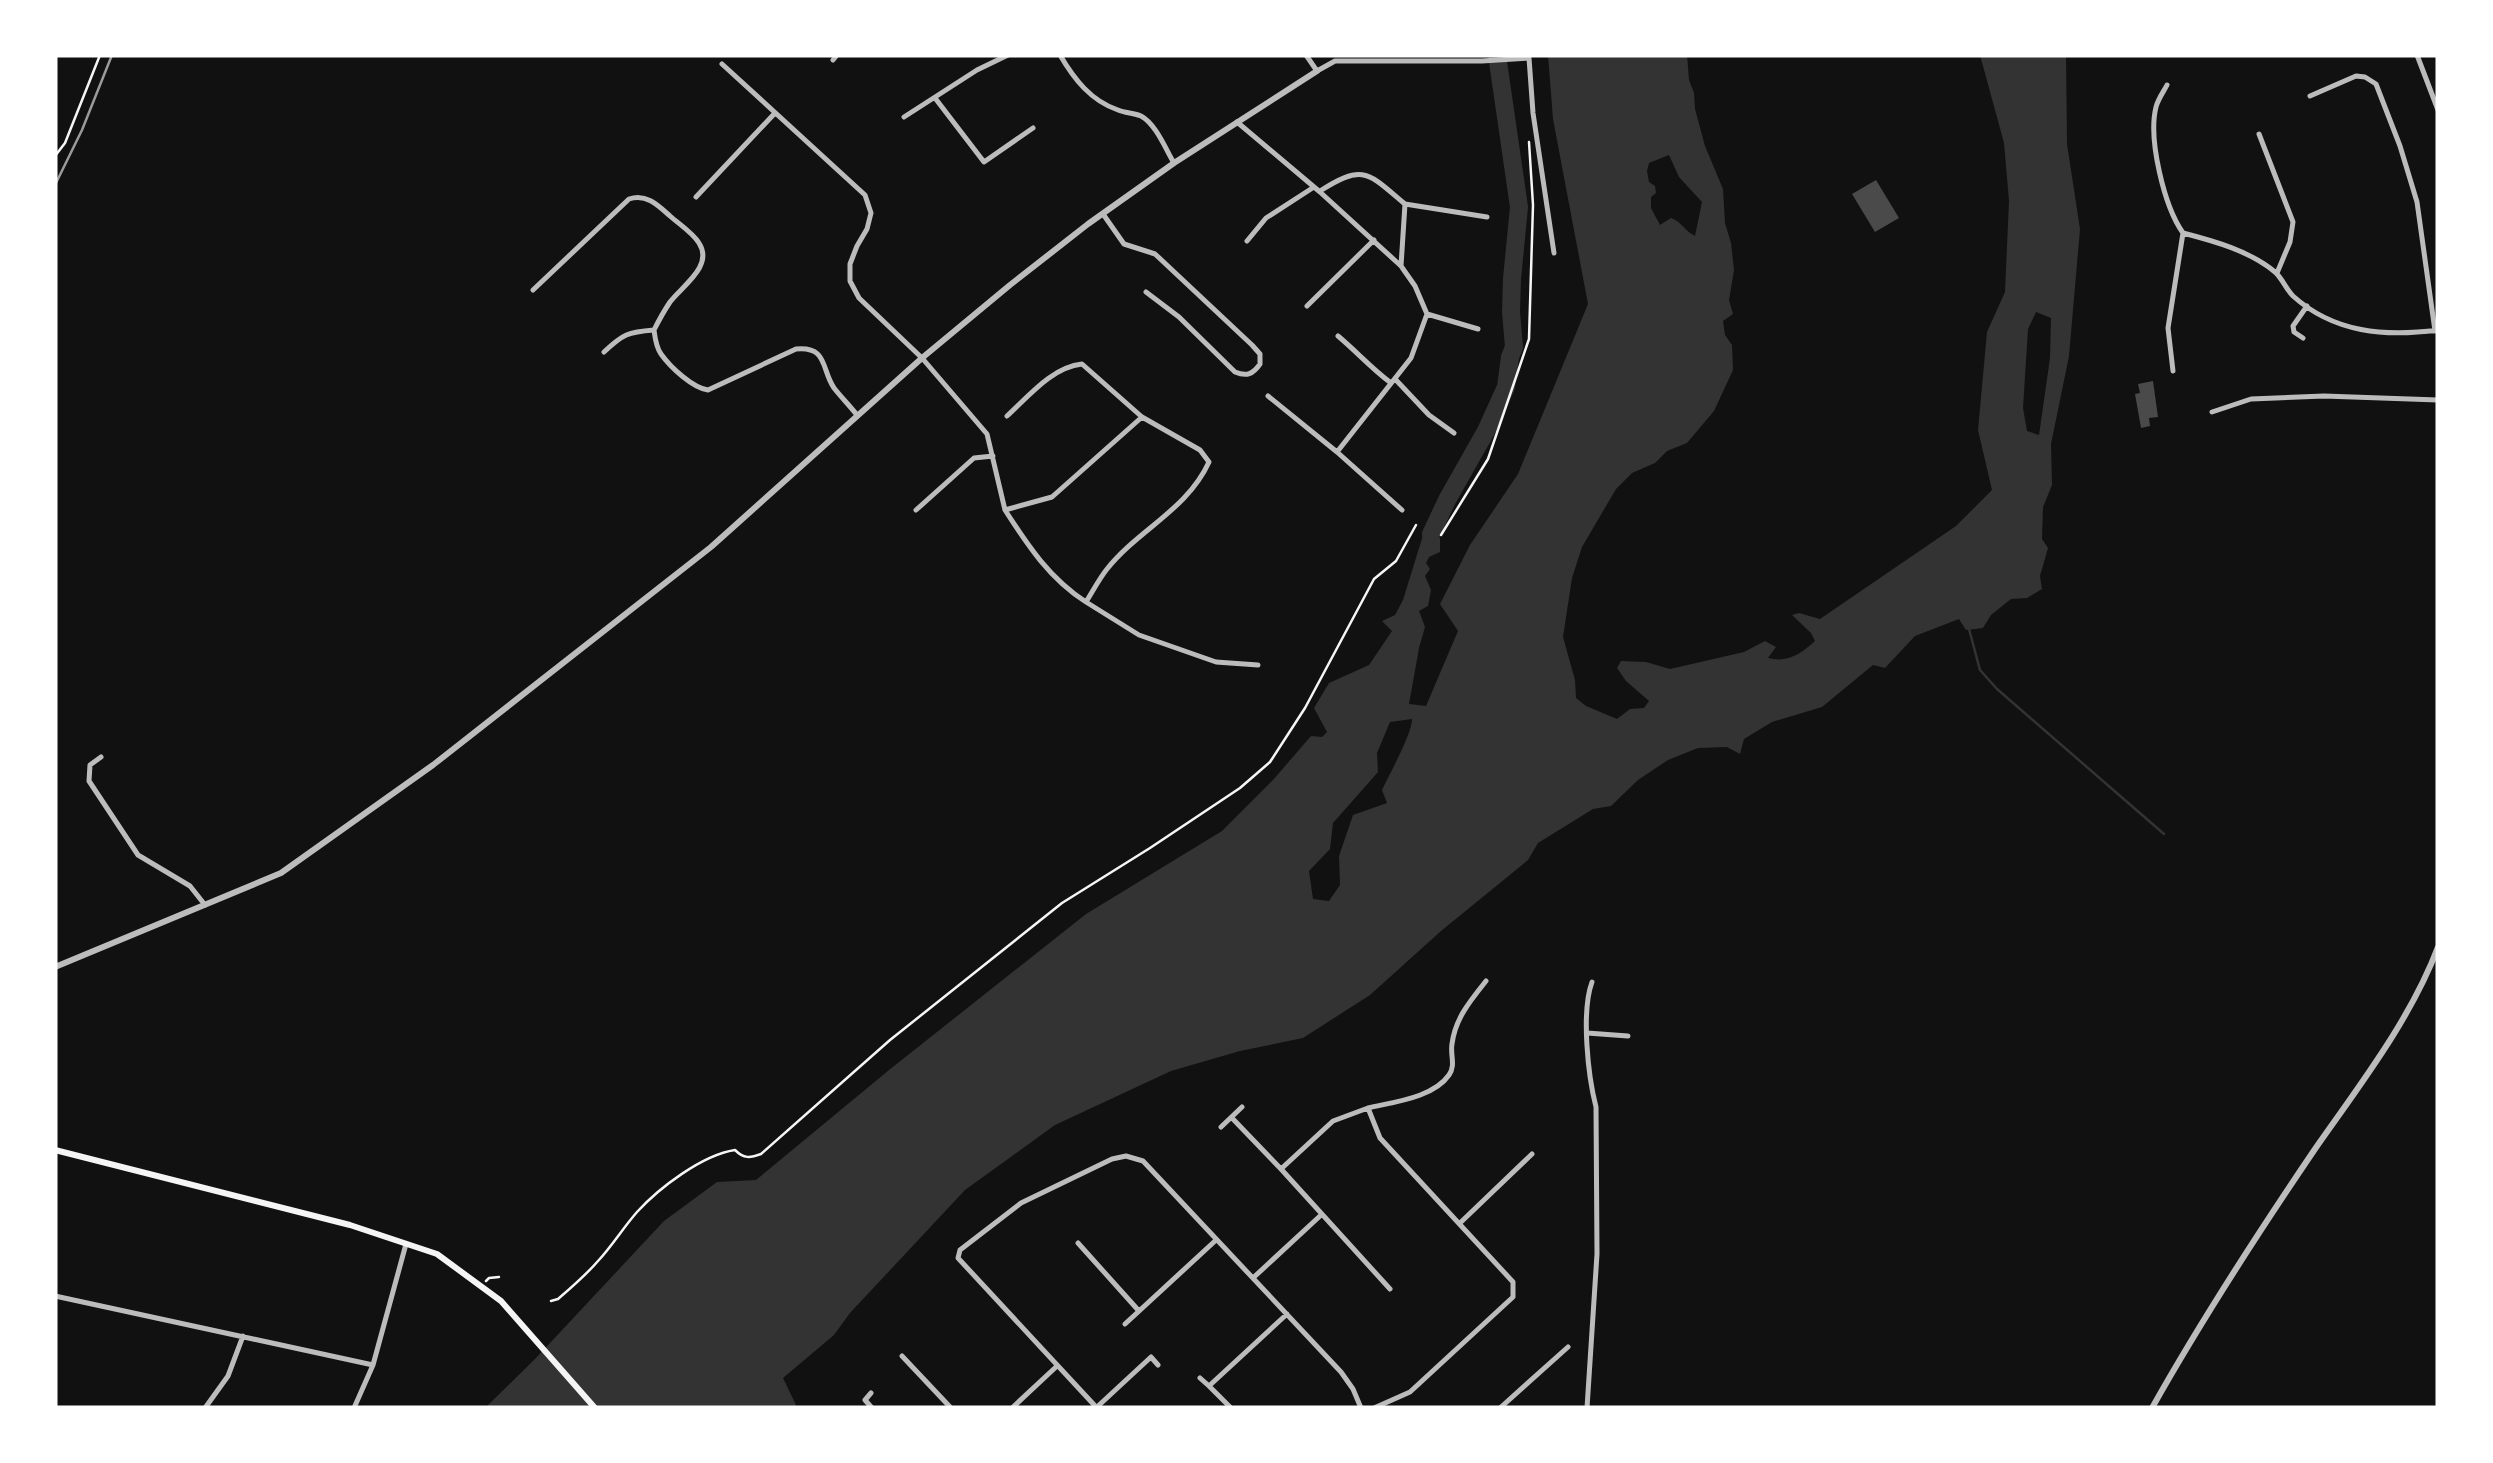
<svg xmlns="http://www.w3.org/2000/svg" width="2493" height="1463" viewBox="0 0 2493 1463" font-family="'Crimson Pro',serif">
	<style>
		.water { fill: #333; fill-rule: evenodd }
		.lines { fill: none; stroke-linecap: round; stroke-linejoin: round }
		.stream { stroke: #333; stroke-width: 2.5 }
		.river { stroke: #333; stroke-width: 18 }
		.building { fill: #4a4a4a }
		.path { stroke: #f5f5f5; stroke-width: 2.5 }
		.minor { stroke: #bcbcbc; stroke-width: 5 }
		.tertiary { stroke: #bcbcbc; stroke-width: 6 }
		.secondary { stroke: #f5f5f5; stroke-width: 6 }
		.rail { stroke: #9a9a9a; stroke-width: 2.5 }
	</style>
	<rect width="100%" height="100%" fill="#111"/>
	<path class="water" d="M1548,55H1687L1689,80L1694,93L1695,109L1705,146L1723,189L1725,223L1731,243L1734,270L1729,300L1733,314L1723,321L1725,335L1732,345L1733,370L1714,411L1687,443L1667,451L1655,463L1632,473L1616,489L1582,547L1572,578L1563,637L1575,680L1576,698L1586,706L1617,719L1630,709L1644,708L1649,701L1626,681L1617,668L1621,661L1646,662L1670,669L1744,652L1765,641L1776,647L1768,658C1787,663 1801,654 1815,641L1811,633L1792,615L1799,613L1820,619L1956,526L1992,490L1978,430L1987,332L2005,292L2009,201L2004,143L1980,55H2066L2067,144L2080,229L2069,356L2051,444L2052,485L2043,507L2042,539L2048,548L2040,576L2042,589L2027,598L2011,599L1991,615L1983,628L1966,630L1959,619L1915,636L1885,668L1873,665L1822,707L1772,722L1744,739L1740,754L1727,747L1698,748L1668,760L1638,780L1611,806L1593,809L1538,843L1528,860L1441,931L1370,995L1303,1038L1240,1051L1171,1071L1055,1125L965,1190L850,1313L834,1335L783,1378L796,1405L792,1408H485L535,1359L664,1221L717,1182L756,1180L889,1070L1086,914L1222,831L1273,780L1311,736L1322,737L1327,732L1314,708L1329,683L1369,665L1392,631L1382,621L1395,615L1403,600L1424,532L1440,538V552L1429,557L1426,563L1430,569L1425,576L1431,590L1428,606L1419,611L1425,627L1419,648L1409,704L1426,706L1458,631L1440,604L1470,545L1518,474L1588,304L1553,119ZM1669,155L1679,177L1702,202L1695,236C1685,231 1682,222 1671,218L1660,225L1651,208V197L1656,193L1655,186L1649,182L1647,171L1649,163ZM2036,312L2051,318L2050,358L2039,435L2027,431L2023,408L2028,329ZM1412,719C1412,734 1390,773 1382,790L1387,803L1353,815L1339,856L1340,885L1329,901L1313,899L1309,871L1330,849L1333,823L1378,772L1377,753L1390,722Z"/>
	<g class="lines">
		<path class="stream" d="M1969,629L1980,670L1997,689L2164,834"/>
		<path class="river" d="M1431,534L1447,500L1486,431L1506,387L1510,357L1514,347L1511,312L1512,279L1519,207L1497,55"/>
	</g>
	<path class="building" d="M1876,180L1899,218L1875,232L1852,194Z
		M2153,381L2158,417L2149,418L2150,426L2141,428L2135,394L2140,393L2138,384Z"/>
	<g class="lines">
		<path class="path" d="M55,156L65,143L100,55
			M1441,535L1488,459L1529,339L1533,205L1529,142
			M486,1281L489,1278L499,1277
			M551,1301L558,1299C572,1287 586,1275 598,1261C612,1246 623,1228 637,1212C659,1188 702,1155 735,1150C744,1159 750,1158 761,1154L890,1040L1062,903L1150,848L1240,788L1270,762L1305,708L1374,579L1396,561L1416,525"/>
		<path class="minor" d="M1060,55C1074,79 1091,101 1118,110C1125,113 1134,113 1141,116C1156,124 1166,150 1174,163
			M1306,55L1317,71L1335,61H1482L1529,58L1533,113L1554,253
			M2417,55L2438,110
			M833,60L837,55
			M722,64L865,195L871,213L867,229L857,246L850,264V281L859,298L922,358L987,434L1005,510L1052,497L1142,417L1200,450L1209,462C1187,510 1139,529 1107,569C1099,579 1093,591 1086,602C1050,579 1028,546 1005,510
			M2167,85C2164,91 2158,99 2156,107C2148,139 2164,206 2183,233C2214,241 2250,251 2275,272C2282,278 2286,289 2293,296C2334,333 2385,337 2438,330
			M2310,96L2356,76L2365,77L2376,84L2400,146L2417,202L2435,331
			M935,98L984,162L1033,128
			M904,117L977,70L1008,55
			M1237,122L1320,192L1401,266L1415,286L1427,314L1411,358L1337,452L1402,510
			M2259,134L2293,222L2290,242L2277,273
			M1320,191C1364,163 1368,173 1405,204L1401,266
			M696,197L775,113
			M1405,204L1487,217
			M1103,214L1124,244L1155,254L1252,345L1260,354V364C1253,374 1247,377 1235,372L1179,317L1146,292
			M1247,241L1266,218L1314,187
			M533,290L629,199C646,193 658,205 670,216C679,224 693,233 699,243C714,266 682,286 670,302C664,311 659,320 654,330C655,338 656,347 661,354C671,368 693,388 708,390L796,349C828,346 821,369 834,388C841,397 850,406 857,415
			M1307,306L1374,240
			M1427,314L1478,329
			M1338,336C1357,352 1371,368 1391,383
			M2303,338L2294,332L2293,326L2307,306
			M604,352C623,334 628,332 654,330
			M2173,371L2168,328L2183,233
			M1396,380L1429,415L1454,433
			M1268,396L1337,452
			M2212,412L2251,399L2324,396L2438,400
			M1007,416C1028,397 1052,367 1082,364L1142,417
			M916,510L974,458L993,456
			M1086,602L1139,635L1216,662L1258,665
			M101,757L90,765L89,781L138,855L190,886L205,905
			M1587,1033L1628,1036
			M1368,1108C1393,1102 1433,1098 1449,1075C1456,1065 1450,1055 1452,1044C1455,1019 1470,1001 1486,981
			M1232,1118L1281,1169
			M1221,1127L1242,1107
			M1460,1223L1532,1154
			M1078,1243L1139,1311
			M1253,1278L1320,1216
			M55,1296L373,1365
			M1125,1324L1215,1241
			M902,1356L951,1408
			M1200,1378L1209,1386
			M871,1393L865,1400L872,1408
			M1097,1407L1151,1357L1158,1365
			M205,1408L228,1376L243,1336
			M354,1408L373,1365L406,1244
			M1012,1408L1057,1366
			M1097,1408L958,1258L960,1250L1021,1203L1112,1159L1126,1156L1143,1161L1341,1372L1353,1389L1361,1408
			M1231,1408L1209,1386L1287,1314
			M1374,1408L1410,1392L1513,1297V1282L1380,1138L1368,1108L1333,1121L1281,1169L1390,1289
			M1500,1408L1568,1347
			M1587,1408L1597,1254L1596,1107C1588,1076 1581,1012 1592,982"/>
		<path class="tertiary" d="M55,967L281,873L433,765L711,547L922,358L1010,285L1088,224L1174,163L1317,71
			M2152,1408C2202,1319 2258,1233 2315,1149C2359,1086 2411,1019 2438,947"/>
		<path class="secondary" d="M55,1150L350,1225L437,1254L501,1301L595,1408"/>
		<path class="rail" d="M55,185L82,130L112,55"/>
	</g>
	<rect width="2493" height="1463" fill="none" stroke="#ffffff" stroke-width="115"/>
</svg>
